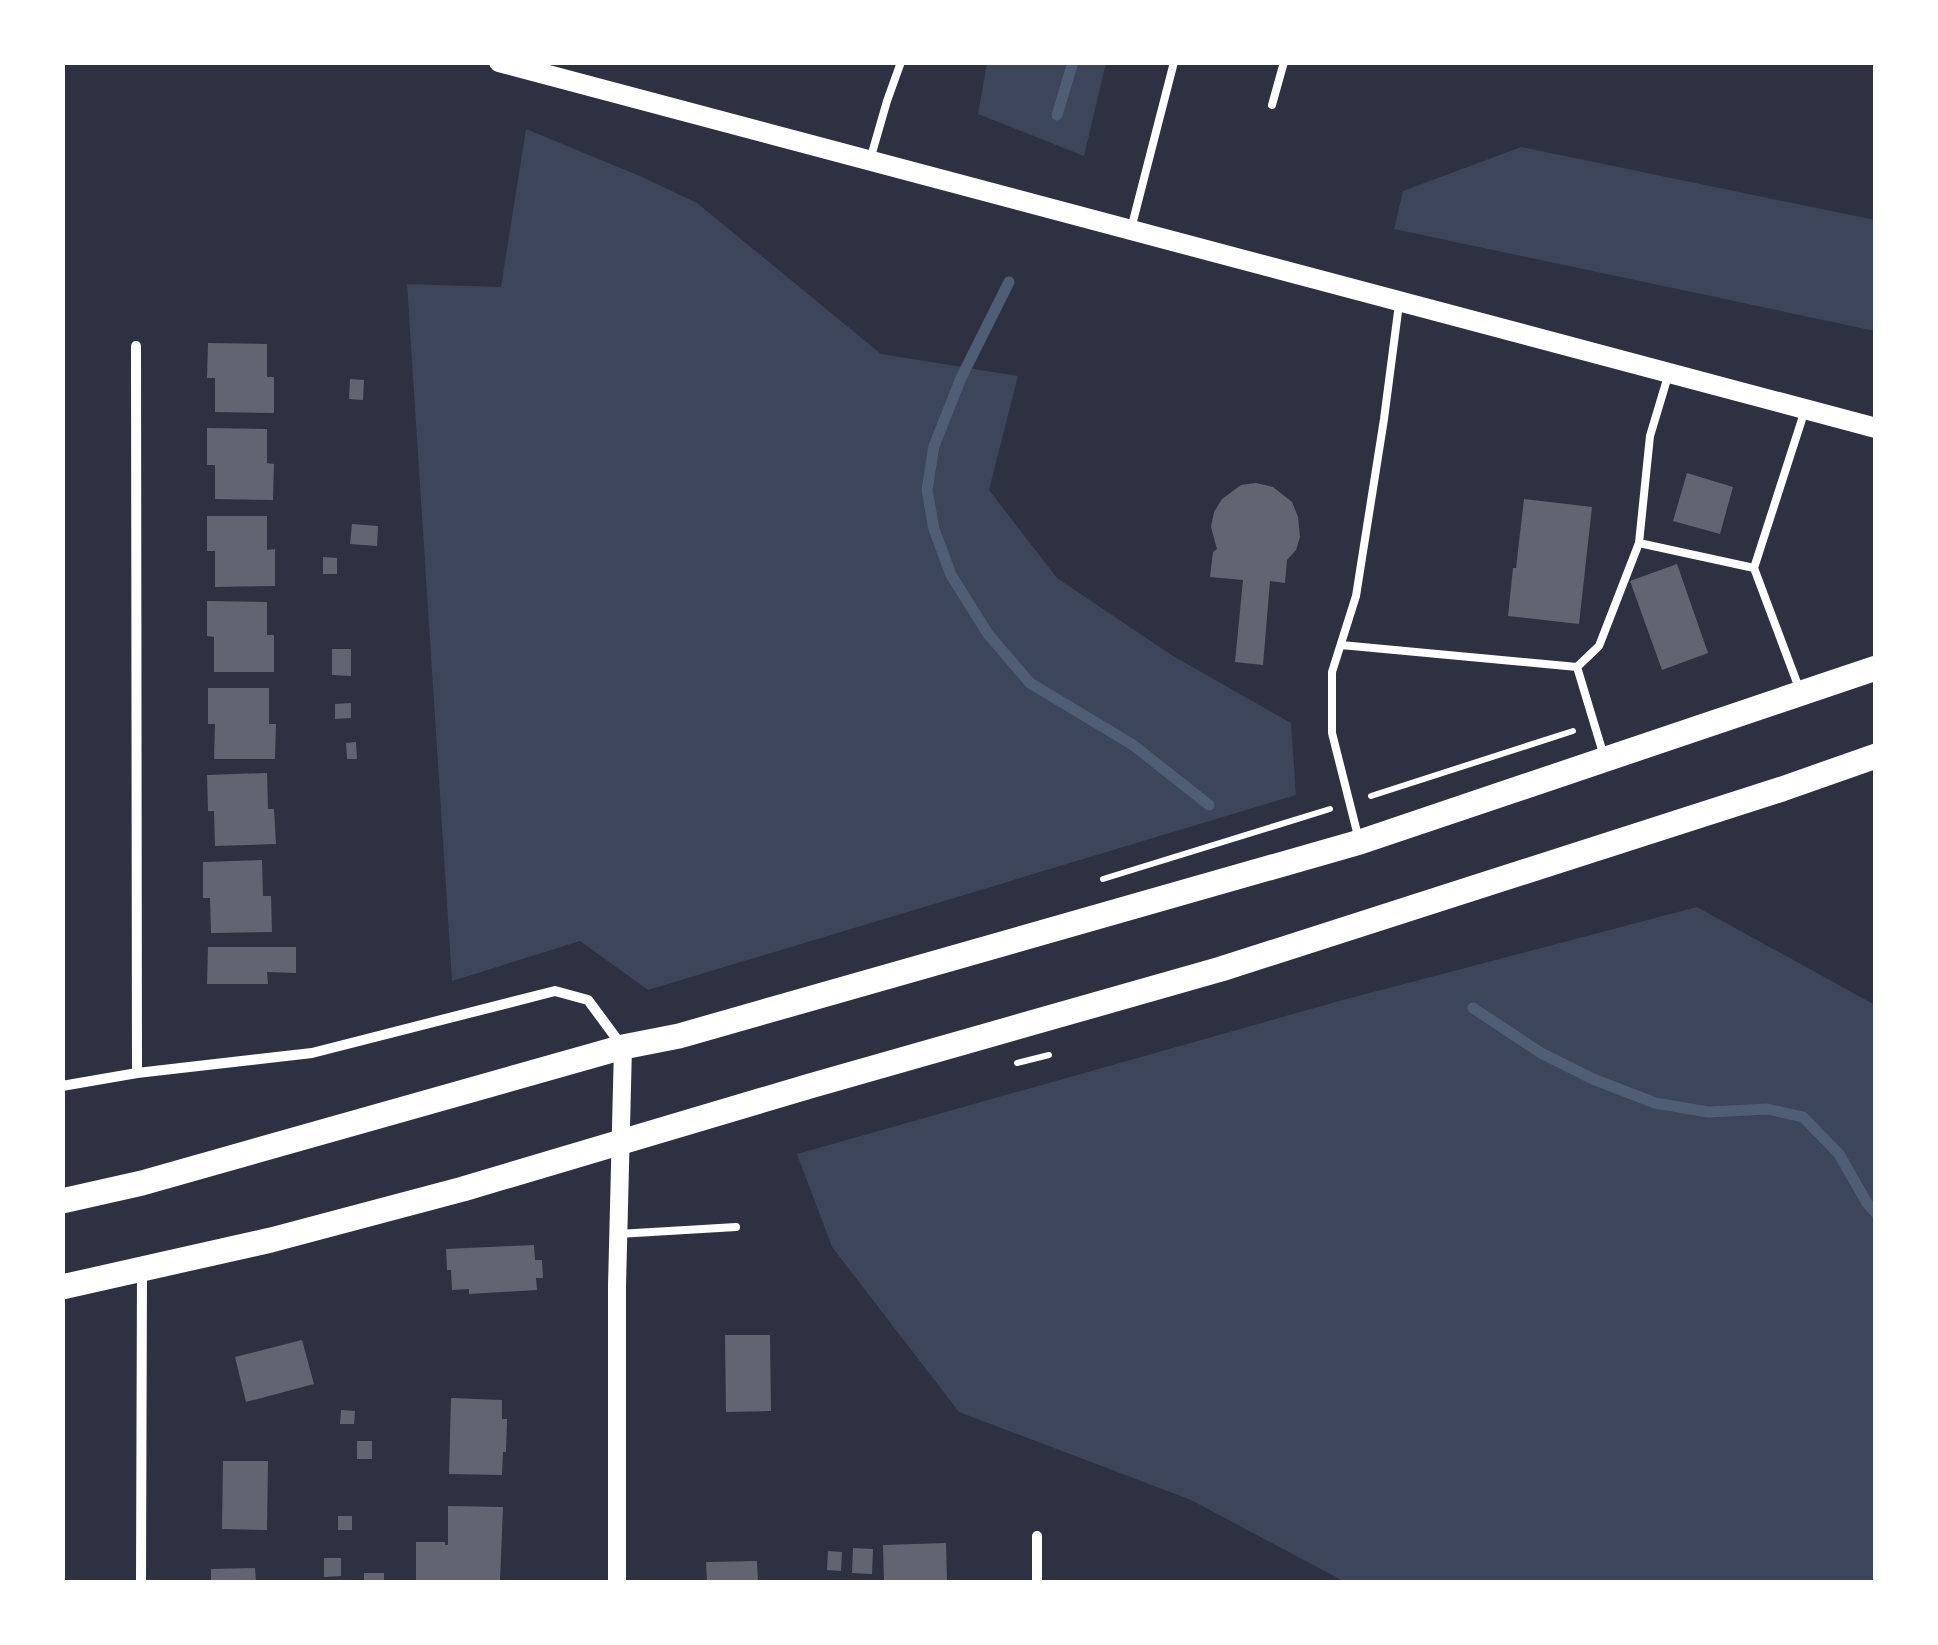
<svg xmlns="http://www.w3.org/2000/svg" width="1938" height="1645" viewBox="0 0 1938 1645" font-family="Karla,sans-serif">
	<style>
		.green { fill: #3c4559 }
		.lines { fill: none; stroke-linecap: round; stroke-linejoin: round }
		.stream { stroke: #4f5d75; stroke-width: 11 }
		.building { fill: #626471 }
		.path { stroke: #fff; stroke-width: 6 }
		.service { stroke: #fff; stroke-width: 8 }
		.minor { stroke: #fff; stroke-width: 10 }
		.tertiary { stroke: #fff; stroke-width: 18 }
		.secondary { stroke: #fff; stroke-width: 20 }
		.primary { stroke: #fff; stroke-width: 25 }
	</style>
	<rect width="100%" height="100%" fill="#2d3142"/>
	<path class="green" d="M987,63H1106L1084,156L978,114Z
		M526,129L640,176L697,203L881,354L1018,376L989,490L1057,578L1173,656L1291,723L1296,795L648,990L580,941L452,981L407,284L501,287Z
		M1521,147L1875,220V331L1394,229L1403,191Z
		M1697,907L1875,1005V1582H1345L1191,1500L959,1412L832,1247L797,1154L1339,1001Z"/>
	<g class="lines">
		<path class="stream" d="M1057,115L1073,62
			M1009,282L961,378L934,446L927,490L934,529L951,575L988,634L1030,683L1133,745L1209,805
			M1473,1008L1541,1053L1593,1079L1655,1103L1708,1112L1767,1109L1803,1117L1839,1154L1867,1203L1876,1213"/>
	</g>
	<path class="building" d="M208,343L267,344V377H274V413L215,412V378H207Z
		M350,379L364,380L363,400L349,399Z
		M207,428L267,429V463L274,464L273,500L215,499V465H207Z
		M1687,473L1733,487L1720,534L1673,521Z
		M1256,483L1273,487L1292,502L1298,517L1300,537L1296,550L1287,560L1285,583L1270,581L1263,665L1235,662L1243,580L1210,577L1213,552L1217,549L1211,527L1214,512L1222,499L1241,485Z
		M1524,499L1592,507L1579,624L1508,616L1513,568H1516Z
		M207,516H267V550L275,549V586L215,587V551H207Z
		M352,524L378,526L377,546L350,544Z
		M323,557L337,558V574H323Z
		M1677,564L1708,653L1662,670L1630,581Z
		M207,601L267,602V635H274V672H214V637L207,636Z
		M332,649H351V676L332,675Z
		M208,688H269V724H276L275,759H214L215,724H208Z
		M351,703V718L335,719V704Z
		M356,742L357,759H347L346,743Z
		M267,773L268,809H274L276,844L215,846L214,811H208L207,775Z
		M262,860L263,896H271L272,932L211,933L210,898H203V862Z
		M208,947H296V973L267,972L268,984H207Z
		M534,1245L535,1260H542L543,1278H536L537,1290L469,1294V1289L452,1290L451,1270H447L446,1249Z
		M725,1335H770L771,1411L726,1412Z
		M302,1340L314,1384L246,1402L235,1357Z
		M451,1398L502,1400V1419H507L506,1452H503L502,1475L449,1474Z
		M341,1410L355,1411L354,1424H340Z
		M357,1441H372V1459H357Z
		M223,1461H268L267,1530L222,1529Z
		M448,1506L503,1507L500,1582H416V1542H445V1545H448Z
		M338,1516H352V1530H338Z
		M946,1543L947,1582H884L883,1545Z
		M853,1548L873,1549L872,1574L852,1573Z
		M828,1551L842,1552L841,1571L827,1570Z
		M324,1558H341V1576L324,1577Z
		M757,1561L758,1582H707L706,1562Z
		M255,1568L256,1582H211V1569Z
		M364,1573H384V1582H364Z"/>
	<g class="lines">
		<path class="path" d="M1371,796L1573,731
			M1103,879L1330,809
			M1017,1063L1049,1055"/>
		<path class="service" d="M1272,105L1284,62
			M870,160L887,101L901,62
			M1131,229L1174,62
			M1639,543L1754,568
			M1341,645L1577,667
			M1799,688L1754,568L1804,413
			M1603,753L1577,667L1599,646L1639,543L1650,436L1668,376
			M1359,840L1332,733V672L1356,596L1384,419L1399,304
			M618,1234L736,1227"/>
		<path class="minor" d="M136,346L137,1073
			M62,1086L137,1073L312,1053L555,991L588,1000L622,1046
			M1037,1536V1582
			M141,1582L142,1269"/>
		<path class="tertiary" d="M617,1582V1286L623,1047"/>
		<path class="secondary" d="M499,62L1876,428"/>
		<path class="primary" d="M62,1201L142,1183L623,1047L679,1036L1360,842L1876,668
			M62,1287L271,1240L463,1189L810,1086L1221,969L1782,789L1876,756"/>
	</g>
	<rect width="1938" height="1645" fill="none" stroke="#ffffff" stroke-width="130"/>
</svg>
